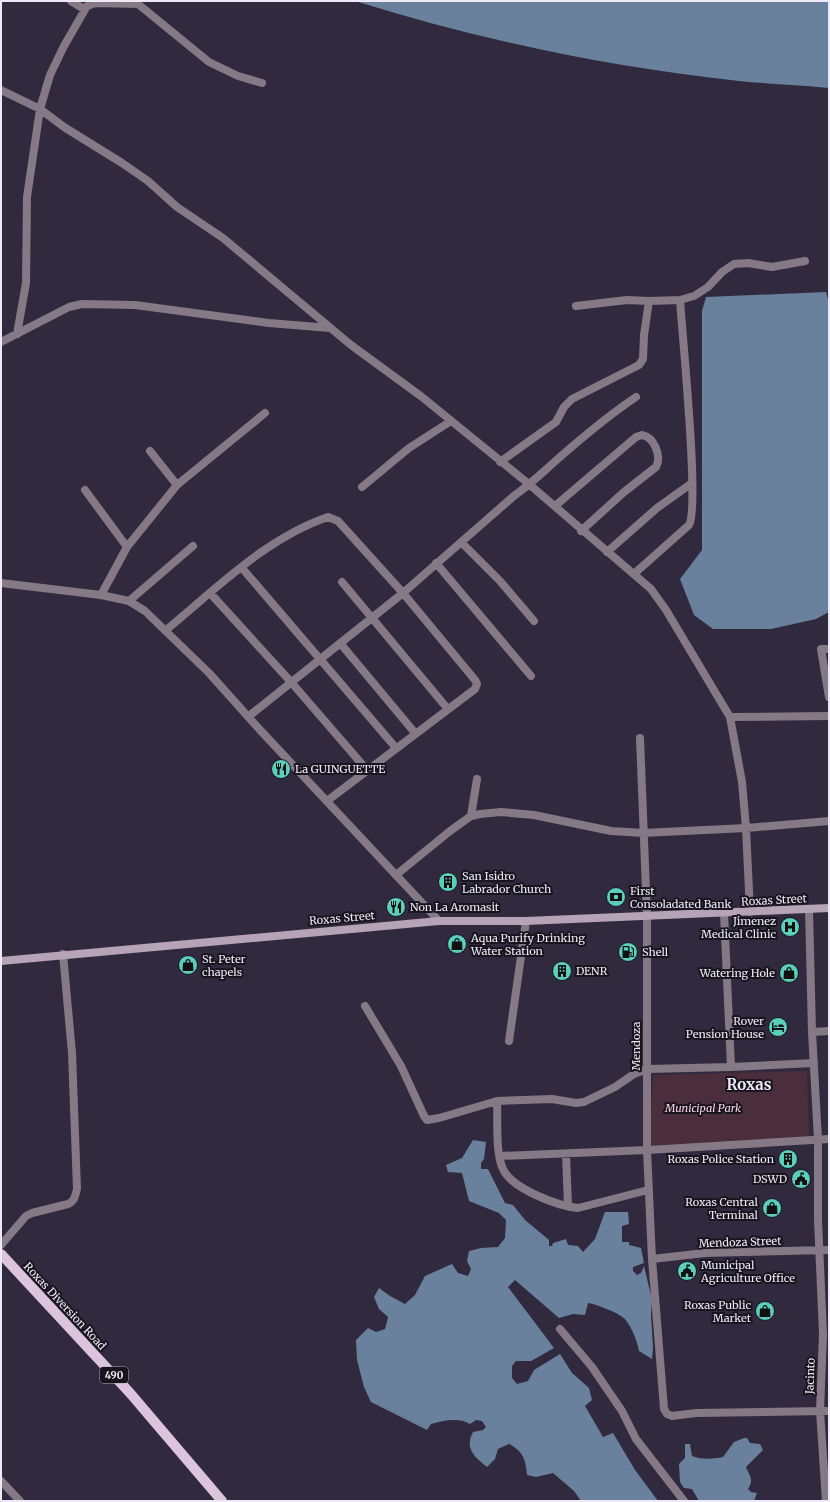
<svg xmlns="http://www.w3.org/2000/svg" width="830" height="1502" viewBox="0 0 830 1502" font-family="Merriweather,serif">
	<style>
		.green { fill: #4b2e3c }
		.water { fill: #6a819d }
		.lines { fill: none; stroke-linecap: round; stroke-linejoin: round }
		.minor { stroke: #847985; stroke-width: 8 }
		.tertiary { stroke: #847985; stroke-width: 8 }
		.secondary { stroke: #b6a3b6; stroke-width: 8 }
		.primary { stroke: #dcc4dd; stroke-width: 10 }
		.labels { text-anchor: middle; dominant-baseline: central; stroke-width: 4; stroke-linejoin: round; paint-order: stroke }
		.shield { fill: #17141d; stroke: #aea9b6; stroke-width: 1 }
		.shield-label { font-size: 10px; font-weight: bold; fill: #eee9f7 }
		.poi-label { font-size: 11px; fill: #eee9f7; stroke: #17141d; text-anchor: start }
		.street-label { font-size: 11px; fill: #eee9f7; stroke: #17141d }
		.park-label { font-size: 11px; font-style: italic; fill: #fcd6e7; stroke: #17141d }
		.district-label { font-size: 15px; font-weight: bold; fill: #eee9f7; stroke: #17141d }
	</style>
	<rect width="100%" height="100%" fill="#31293e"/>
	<path class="green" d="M807,1071L809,1139L649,1145L653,1075Z"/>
	<path class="water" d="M355,1H829V88C799,85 769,84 739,81C608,67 480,40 355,1Z
		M826,292L829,303V612L816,619L771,629H713L694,615L680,579L702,550V311L706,297Z
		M473,1140L486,1142L484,1159L481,1163V1169H488L505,1203L513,1205L525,1220L549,1240V1246H552L553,1243L566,1239L568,1245L578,1246L583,1252L595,1239L605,1212H628L629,1224L622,1226V1242H629V1245L641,1248L644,1263L633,1267V1271L637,1275L641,1273L644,1266L652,1300L651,1315L653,1348L652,1359L639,1351C637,1340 632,1328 625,1319C619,1313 596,1304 588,1303L585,1315L573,1314L559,1318L515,1280L508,1287L554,1348L531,1361H516L512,1366V1378L517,1384L528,1381L534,1370L560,1354L572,1373L589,1388L592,1400L585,1406L603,1437L613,1433L635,1470L658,1501H581L574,1491L553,1473L536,1477L527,1475C526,1460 523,1451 509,1444L498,1449L495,1459L487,1467C475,1457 464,1449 473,1432L483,1430L486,1427L482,1421L476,1420L470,1424C457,1417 444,1421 431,1424L427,1430L371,1402L364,1387L357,1360L356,1340L368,1328L376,1332L385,1329L388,1317L379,1309L374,1297L379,1288L390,1296L405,1304L415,1295L425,1276L452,1264L458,1273L468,1276L471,1269L467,1261L469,1251L481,1248L498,1247L505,1238L506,1220L499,1213L469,1201L462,1173L448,1172L446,1165L462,1158Z
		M744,1438H747L750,1443L760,1444L763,1450L746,1467C750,1477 754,1479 748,1489L751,1492L757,1493L754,1501H699L692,1489L684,1488L680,1482L679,1464L685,1458V1444H690L692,1456C702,1460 713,1459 723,1457L734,1442Z"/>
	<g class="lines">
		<path class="minor" d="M71,1L84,9
			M1,90L40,109L64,127L122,163L148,181L177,207L223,238L351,345L422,397L530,485L651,589L666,610L730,717L742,782L746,828L750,912
			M680,300L694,296L708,287L722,272L734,264L748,263L772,267L805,261
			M576,306L627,300L649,301
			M17,334L26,283L27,197L40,109L50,75L64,46L87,6L96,3L138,4L209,62L238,76L262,83
			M1,342L69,307L82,304L135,305L269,323L330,328
			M150,451L177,485
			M500,462L556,422L564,407L572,399L639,365L643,359L644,335L649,301L680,300C682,333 700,507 689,525L635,573
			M362,487L409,448L451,421
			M85,490L127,547
			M555,506L636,437L642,435C654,437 662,456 656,467L624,492L581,531
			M461,542L500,581L534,621
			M607,552L657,508L692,483
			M436,563L531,676
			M242,568L396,748
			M342,582L447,708
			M210,593L291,682L367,770
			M101,595L127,547L177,485L265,413
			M129,601L193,546
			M166,630C216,589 266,538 328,517L338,521L403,593L475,680L477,684L475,689L327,801
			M340,643L415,733
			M829,649H821L829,697
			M249,716L403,593L515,495C531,484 545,470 560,457C584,436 609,415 636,397
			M730,717L829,716
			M640,738L647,916V1150L652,1259L664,1409L667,1414L672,1416L696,1413L829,1411
			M471,816L477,779
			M396,875L450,831L471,816L480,814L501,812L534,815L611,831L643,833L746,828L829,821
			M809,910L812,1032L818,1139V1220L823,1334L820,1411L826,1501
			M724,913L731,1067L814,1063
			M365,1006L401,1066L424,1116L427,1120L439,1118L497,1101L552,1099L576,1103L584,1102L615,1087L634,1074L647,1069L731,1067
			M812,1032L829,1031
			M509,1041L526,921
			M497,1101C498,1120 495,1152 503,1169C512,1189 558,1206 578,1208L648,1190
			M566,1154L568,1206
			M500,1156L647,1150L829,1139
			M1,1245L26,1216L32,1213L68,1204C75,1201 75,1196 77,1189L72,1053L63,954
			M652,1259L705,1253L829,1250
			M560,1329L592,1367L622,1411L636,1439L684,1501
			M1,1481L20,1501"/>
		<path class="tertiary" d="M1,583L101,595L129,601L145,611L209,673L261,731L439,921"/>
		<path class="secondary" d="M1,961L439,921H526L829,908"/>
		<path class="primary" d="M1,1254L130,1393L222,1501"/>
	</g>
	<defs>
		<symbol id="restaurant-disc" viewBox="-11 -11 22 22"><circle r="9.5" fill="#5bcebc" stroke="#17141d"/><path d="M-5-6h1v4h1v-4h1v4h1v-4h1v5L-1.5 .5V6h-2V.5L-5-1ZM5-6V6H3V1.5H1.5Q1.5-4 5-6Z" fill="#111"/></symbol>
		<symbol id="building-disc" viewBox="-11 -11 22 22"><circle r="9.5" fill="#5bcebc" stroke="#17141d"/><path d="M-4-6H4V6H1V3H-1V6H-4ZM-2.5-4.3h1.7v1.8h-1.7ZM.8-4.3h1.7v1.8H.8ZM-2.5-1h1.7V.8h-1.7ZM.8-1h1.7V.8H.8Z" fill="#111"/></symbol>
		<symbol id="bank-disc" viewBox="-11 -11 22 22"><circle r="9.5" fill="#5bcebc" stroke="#17141d"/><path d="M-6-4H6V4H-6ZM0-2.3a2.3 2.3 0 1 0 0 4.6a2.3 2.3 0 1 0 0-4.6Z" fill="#111"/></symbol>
		<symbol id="hospital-disc" viewBox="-11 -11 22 22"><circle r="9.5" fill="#5bcebc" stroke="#17141d"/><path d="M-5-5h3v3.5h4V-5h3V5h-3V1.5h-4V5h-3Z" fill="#111"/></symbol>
		<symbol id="shop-disc" viewBox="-11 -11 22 22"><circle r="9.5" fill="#5bcebc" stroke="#17141d"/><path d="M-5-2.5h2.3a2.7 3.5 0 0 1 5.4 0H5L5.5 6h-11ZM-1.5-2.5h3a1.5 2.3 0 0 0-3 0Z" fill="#111"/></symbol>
		<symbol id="fuel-disc" viewBox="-11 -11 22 22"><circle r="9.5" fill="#5bcebc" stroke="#17141d"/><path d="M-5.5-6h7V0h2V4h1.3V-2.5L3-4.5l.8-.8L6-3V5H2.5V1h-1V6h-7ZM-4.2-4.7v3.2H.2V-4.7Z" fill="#111"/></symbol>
		<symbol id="hotel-disc" viewBox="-11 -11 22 22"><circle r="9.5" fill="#5bcebc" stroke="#17141d"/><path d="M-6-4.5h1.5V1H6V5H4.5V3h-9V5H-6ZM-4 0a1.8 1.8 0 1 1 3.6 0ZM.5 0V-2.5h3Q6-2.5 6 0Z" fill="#111"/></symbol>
		<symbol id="civic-disc" viewBox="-11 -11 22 22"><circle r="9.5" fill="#5bcebc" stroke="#17141d"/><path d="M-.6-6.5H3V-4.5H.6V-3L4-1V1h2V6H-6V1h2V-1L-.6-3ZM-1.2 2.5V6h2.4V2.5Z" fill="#111"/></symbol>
	</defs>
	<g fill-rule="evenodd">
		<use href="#restaurant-disc" x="270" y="758" width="22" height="22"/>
		<use href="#building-disc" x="437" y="871" width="22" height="22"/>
		<use href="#bank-disc" x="605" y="886" width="22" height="22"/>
		<use href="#restaurant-disc" x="385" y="896" width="22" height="22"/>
		<use href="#hospital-disc" x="779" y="916" width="22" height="22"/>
		<use href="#shop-disc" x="446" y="933" width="22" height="22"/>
		<use href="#fuel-disc" x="617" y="941" width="22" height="22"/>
		<use href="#shop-disc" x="177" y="954" width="22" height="22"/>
		<use href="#building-disc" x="551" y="960" width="22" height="22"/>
		<use href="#shop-disc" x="778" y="962" width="22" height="22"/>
		<use href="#hotel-disc" x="767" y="1016" width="22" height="22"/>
		<use href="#building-disc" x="777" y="1148" width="22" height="22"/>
		<use href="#civic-disc" x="790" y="1168" width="22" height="22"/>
		<use href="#shop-disc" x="761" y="1197" width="22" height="22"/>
		<use href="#civic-disc" x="676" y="1260" width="22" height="22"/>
		<use href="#shop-disc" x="754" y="1300" width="22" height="22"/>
	</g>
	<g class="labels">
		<rect class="shield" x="100" y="1367" width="28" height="16" rx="3"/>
		<g class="shield-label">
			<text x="114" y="1375">490</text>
		</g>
		<g class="poi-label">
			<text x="295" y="769">La GUINGUETTE</text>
			<text x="462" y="876">San Isidro<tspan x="462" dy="13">Labrador Church</tspan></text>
			<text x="630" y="891">First<tspan x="630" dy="13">Consoladated Bank</tspan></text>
			<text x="410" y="907">Non La Aromasit</text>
			<text x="776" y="921" text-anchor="end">Jimenez<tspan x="776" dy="13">Medical Clinic</tspan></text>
			<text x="471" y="938">Aqua Purify Drinking<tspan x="471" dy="13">Water Station</tspan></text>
			<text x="642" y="952">Shell</text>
			<text x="202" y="959">St. Peter<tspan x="202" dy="13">chapels</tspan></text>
			<text x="576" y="971">DENR</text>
			<text x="775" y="973" text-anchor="end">Watering Hole</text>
			<text x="764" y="1021" text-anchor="end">Rover<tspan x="764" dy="13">Pension House</tspan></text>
			<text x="774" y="1159" text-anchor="end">Roxas Police Station</text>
			<text x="787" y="1179" text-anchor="end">DSWD</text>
			<text x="758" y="1202" text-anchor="end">Roxas Central<tspan x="758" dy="13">Terminal</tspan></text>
			<text x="701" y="1265">Municipal<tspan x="701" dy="13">Agriculture Office</tspan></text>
			<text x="751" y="1305" text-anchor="end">Roxas Public<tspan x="751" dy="13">Market</tspan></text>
		</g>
		<g class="street-label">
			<text transform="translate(774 900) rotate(-3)">Roxas Street</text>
			<text transform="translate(342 918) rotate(-5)">Roxas Street</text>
			<text transform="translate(636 1046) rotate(-90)">Mendoza</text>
			<text transform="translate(740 1242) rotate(-2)">Mendoza Street</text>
			<text transform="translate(65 1306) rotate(47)">Roxas Diversion Road</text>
			<text transform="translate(810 1376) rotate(-88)">Jacinto</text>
		</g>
		<g class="park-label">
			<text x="703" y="1108">Municipal Park</text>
		</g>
		<g class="district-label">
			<text x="749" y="1084">Roxas</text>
		</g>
	</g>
	<rect width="830" height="1502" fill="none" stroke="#eee9f7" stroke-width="4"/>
</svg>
